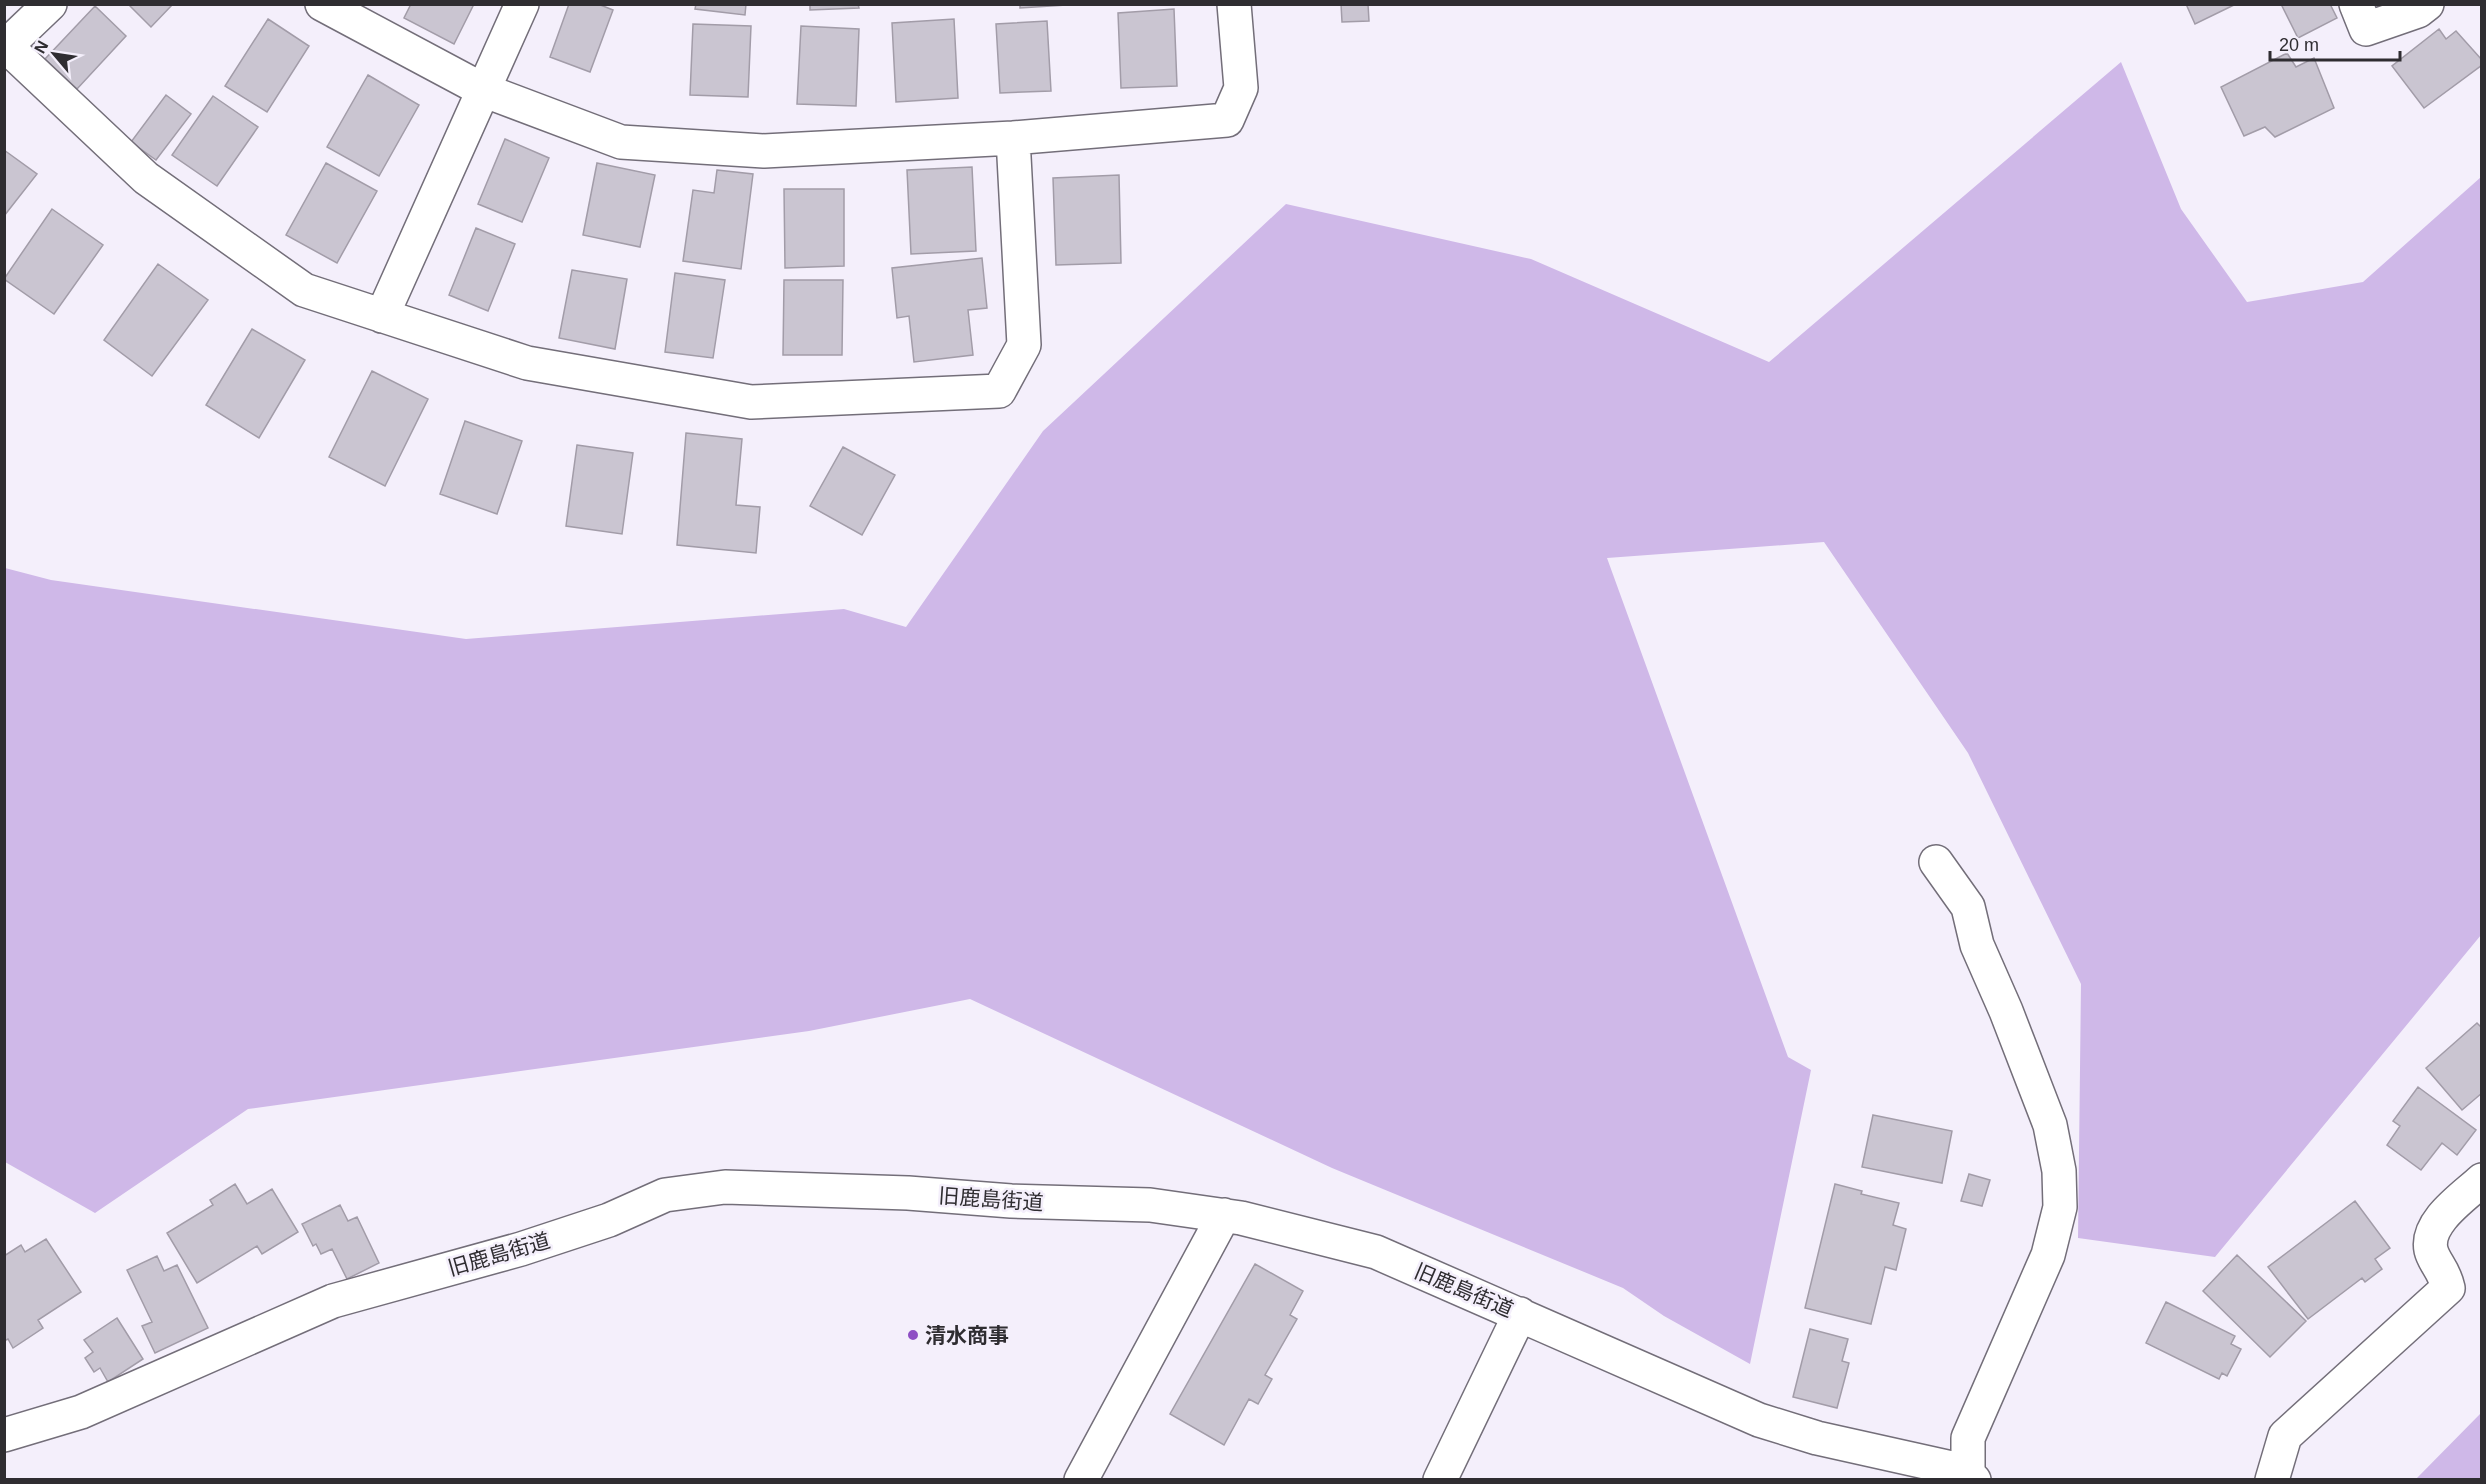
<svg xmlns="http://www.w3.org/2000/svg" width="2486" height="1484" viewBox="0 0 2486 1484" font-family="Arial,'Noto Sans JP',sans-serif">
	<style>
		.forest { fill: #cfb8e8 }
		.building { fill: #cac5d1; stroke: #a29ca8; stroke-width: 1.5 }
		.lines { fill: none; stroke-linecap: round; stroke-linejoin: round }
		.minor-casing { stroke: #736e79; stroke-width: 36 }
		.minor { stroke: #fff; stroke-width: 33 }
		.poi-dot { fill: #8e4ec4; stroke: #f4effb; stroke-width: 2 }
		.labels { text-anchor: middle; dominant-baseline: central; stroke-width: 5; stroke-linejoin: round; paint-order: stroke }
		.street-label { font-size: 21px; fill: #2f2d31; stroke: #f4effb }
		.poi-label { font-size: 21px; font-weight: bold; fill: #2f2d31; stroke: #f4effb; text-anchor: start }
	</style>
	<rect width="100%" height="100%" fill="#f4effb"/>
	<path class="forest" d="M2121,62L2181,209L2247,302L2363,282L2481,177V935L2215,1257L2078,1238L2081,984L1968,753L1824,542L1607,558L1788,1057L1811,1070L1750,1364L1664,1316L1623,1288L1332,1168L970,999L809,1031L248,1109L95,1213L5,1162V568L51,580L466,639L844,609L906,627L1043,431L1286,204L1531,259L1769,362Z
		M2481,1413V1479H2416Z"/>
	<path class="building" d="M128,4H173L151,27Z
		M411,4H474L454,44L404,18Z
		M569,4H598L613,10L590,72L550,57Z
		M696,4H746L745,15L695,9Z
		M810,4H858L859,8L810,10Z
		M1020,4H1066V5L1020,8Z
		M1341,4H1368L1369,21L1342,22Z
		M2186,4H2236L2195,24Z
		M2285,4H2330L2337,18L2298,38L2282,6Z
		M95,6L126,36L77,89L45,59Z
		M1174,9L1177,86L1121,88L1118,13Z
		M268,19L309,46L267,112L225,86Z
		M954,19L958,98L896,102L892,23Z
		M1047,21L1051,91L1000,93L996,24Z
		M693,24L751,26L748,97L690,95Z
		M801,26L859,29L856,106L797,104Z
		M2439,29L2446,39L2456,31L2482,60V65L2424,108L2392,66Z
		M2287,53L2296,67L2314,58L2334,108L2275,137L2265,127L2244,136L2221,87Z
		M368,75L419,105L379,176L327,147Z
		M166,95L191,114L156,160L131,142Z
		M213,96L258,127L217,186L172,155Z
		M505,139L549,158L522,222L478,204Z
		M4,150L37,174L4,216Z
		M326,163L377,191L337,263L286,235Z
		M597,163L655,175L640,247L583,235Z
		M972,167L976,251L911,254L907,170Z
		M717,170L753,174L741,269L683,261L693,190L714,193Z
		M1119,175L1121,263L1056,265L1053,178Z
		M784,189H844V266L785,268Z
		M52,209L103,245L54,314L4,279Z
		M476,228L515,244L488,311L449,295Z
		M982,258L987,308L968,310L973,355L914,362L909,316L897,318L892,268Z
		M158,264L208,300L152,376L104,340Z
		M572,270L627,279L615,349L559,338Z
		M675,273L725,280L713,358L665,352Z
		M784,280H843L842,355H783Z
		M252,329L305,360L259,438L206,405Z
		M372,371L428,399L385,486L329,457Z
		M465,421L522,441L497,514L440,494Z
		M686,433L742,439L736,505L760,507L756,553L677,545Z
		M577,445L633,453L622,534L566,526Z
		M843,447L895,475L862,535L810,506Z
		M2477,1023L2482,1028V1093L2462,1110L2426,1068Z
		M2418,1087L2476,1130L2457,1155L2442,1143L2421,1170L2387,1145L2400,1126L2393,1121Z
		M1873,1115L1952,1131L1942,1183L1862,1167Z
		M1969,1174L1990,1180L1982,1206L1961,1201Z
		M235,1184L247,1204L272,1189L298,1232L262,1254L257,1246L197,1283L167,1233L213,1205L210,1200Z
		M1835,1184L1862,1191L1861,1194L1899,1203L1893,1225L1906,1229L1896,1270L1885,1267L1871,1324L1805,1308Z
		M2355,1201L2390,1248L2375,1259L2382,1269L2365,1282L2362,1278L2308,1319L2268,1267Z
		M340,1205L348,1221L357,1217L379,1263L347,1279L332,1249L321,1254L316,1244L313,1246L302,1224Z
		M46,1239L81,1292L38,1320L43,1328L13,1348L8,1339L4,1341V1256L21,1245L25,1252Z
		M2237,1255L2306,1321L2270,1357L2203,1291Z
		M157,1256L164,1271L177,1265L208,1328L155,1353L142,1326L152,1322L127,1270Z
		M1255,1264L1303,1291L1290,1315L1297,1319L1265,1375L1272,1379L1258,1404L1249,1399L1224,1445L1170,1414Z
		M2166,1302L2235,1336L2231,1344L2241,1349L2227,1376L2222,1373L2219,1379L2146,1343Z
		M117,1318L143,1359L108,1382L100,1368L94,1372L85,1358L93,1352L84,1340Z
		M1810,1329L1848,1339L1842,1361L1849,1363L1837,1408L1793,1397Z"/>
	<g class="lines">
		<defs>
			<path id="minor" d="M50,4L6,46L146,178L304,290L527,363L751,402L999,391L1024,345L1013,138
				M322,4L483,90L621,142L764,151L1013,138L1227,120L1241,88L1234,4
				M2356,4L2366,29L2418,11L2427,4
				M382,316L522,4
				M1936,862L1968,907L1977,945L2006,1011L2050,1125L2059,1171L2060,1207L2048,1255L1968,1438V1477
				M4,1435L81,1412L333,1301L521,1249L609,1220L665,1195L725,1187L908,1193L1011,1201L1150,1205L1241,1218L1376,1252L1759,1420L1817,1438L1952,1468L1974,1480
				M1081,1480L1224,1215
				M1440,1480L1520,1314
				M2272,1480L2285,1436L2448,1288C2444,1269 2434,1263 2431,1250C2425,1222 2465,1196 2482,1180"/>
		</defs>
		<use href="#minor" class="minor-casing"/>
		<use href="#minor" class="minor"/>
	</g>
	<circle class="poi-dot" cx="913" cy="1335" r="6"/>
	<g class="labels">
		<g class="street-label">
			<text transform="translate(991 1199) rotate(4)">旧鹿島街道</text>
			<text transform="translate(499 1254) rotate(-16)">旧鹿島街道</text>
			<text transform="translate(1464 1290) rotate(23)">旧鹿島街道</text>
		</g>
		<g class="poi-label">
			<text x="925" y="1335">清水商事</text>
		</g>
	</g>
	<rect width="2486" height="1484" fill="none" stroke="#2f2d31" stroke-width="12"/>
	<g transform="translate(54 54) rotate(299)" stroke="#f4effb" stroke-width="4.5" paint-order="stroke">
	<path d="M0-4.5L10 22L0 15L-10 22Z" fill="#2f2d31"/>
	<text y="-9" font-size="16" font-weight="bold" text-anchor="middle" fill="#2f2d31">N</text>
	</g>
	<path d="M2270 51v9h130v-9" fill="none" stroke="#2f2d31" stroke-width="3"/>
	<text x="2279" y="51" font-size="18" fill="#2f2d31" stroke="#f4effb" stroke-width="4.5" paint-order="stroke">20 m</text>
</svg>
